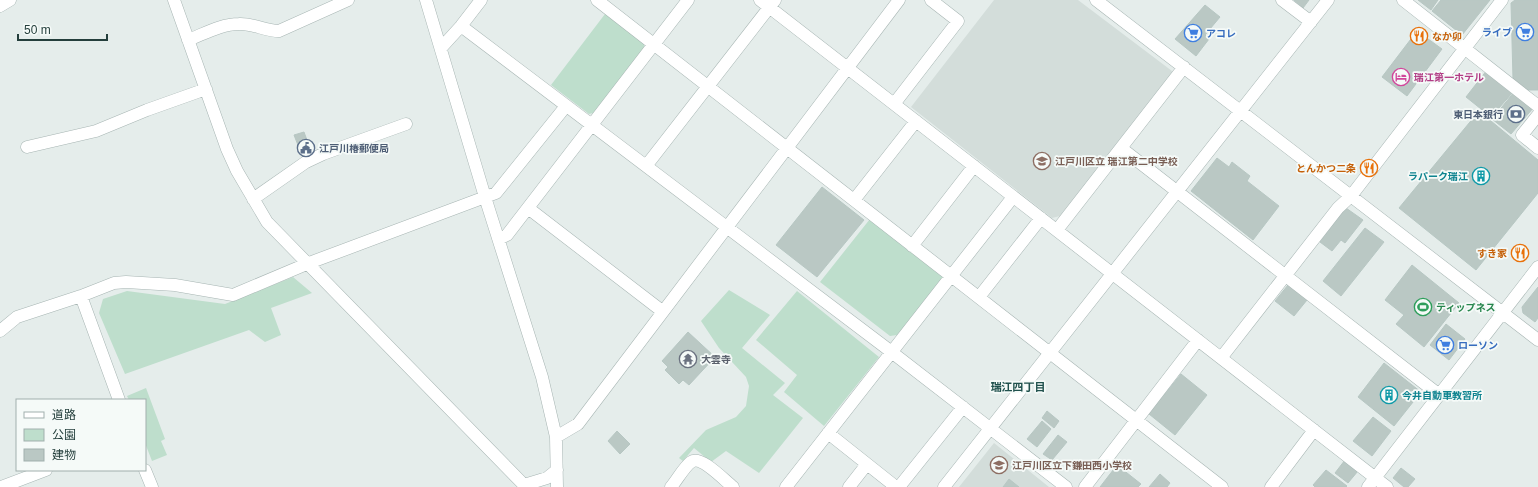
<svg xmlns="http://www.w3.org/2000/svg" width="1538" height="487" viewBox="0 0 1538 487" font-family="Arial,'Noto Sans JP',sans-serif">
	<style>
		.built { fill: #d3ddda }
		.green { fill: #bedecc }
		.building { fill: #bac8c4; stroke: #b7c7c3 }
		.lines { fill: none; stroke-linecap: round; stroke-linejoin: round }
		.minor-casing { stroke: #a7b5b3; stroke-width: 13 }
		.minor { stroke: #fff; stroke-width: 12 }
		.labels { text-anchor: middle; dominant-baseline: central; stroke-width: 3.5; stroke-linejoin: round; paint-order: stroke }
		.shop-label { font-size: 10px; font-weight: bold; fill: #366cbe; stroke: #f5faf8; text-anchor: start }
		.food-label { font-size: 10px; font-weight: bold; fill: #c56008; stroke: #f5faf8; text-anchor: end }
		.hotel-label { font-size: 10px; font-weight: bold; fill: #b23c85; stroke: #f5faf8; text-anchor: start }
		.service-label { font-size: 10px; font-weight: bold; fill: #4e5e75; stroke: #f5faf8; text-anchor: end }
		.education-label { font-size: 10px; font-weight: bold; fill: #785e54; stroke: #f5faf8; text-anchor: start }
		.culture-label { font-size: 10px; font-weight: bold; fill: #0d838f; stroke: #f5faf8; text-anchor: end }
		.leisure-label { font-size: 10px; font-weight: bold; fill: #27864d; stroke: #f5faf8; text-anchor: start }
		.worship-label { font-size: 10px; font-weight: bold; fill: #5b616d; stroke: #f5faf8; text-anchor: start }
		.neighbourhood-label { font-size: 11px; font-weight: bold; fill: #20514d; stroke: #f5faf8 }
	</style>
	<rect width="100%" height="100%" fill="#e5edeb"/>
	<path class="built" d="M994,0H1078L1172,71L1171,78L1060,216L1052,218L911,107Z
		M994,443L1049,487H959Z"/>
	<path class="green" d="M605,14L644,43L645,51L597,112L589,114L551,85Z
		M870,219L942,275L943,280L897,335L890,336L820,282Z
		M293,277L312,293L271,308L281,335L265,342L249,330L125,374L99,313L103,299L127,291L225,304Z
		M729,290L770,315L742,348L785,383L773,395L803,418L759,473L726,451L711,462L694,448L683,461L679,458L706,430L736,417L746,406L749,386L746,377L719,348L701,321Z
		M797,291L879,357L824,426L784,392L797,375L756,340Z
		M146,388L165,439L161,441L167,455L152,461L145,443V400H129L127,396Z"/>
	<path class="building" d="M1294,0H1309L1303,8Z
		M1418,0H1438L1431,10Z
		M1441,0H1490L1462,35L1432,11Z
		M1515,0H1538V90H1526L1513,79L1511,3Z
		M1205,5L1220,17L1205,35L1209,39L1196,56L1175,39Z
		M1417,31L1442,49L1407,96L1382,77Z
		M1487,70L1514,91L1491,117L1466,97Z
		M1515,91L1534,107L1511,134L1492,119Z
		M1479,111L1538,160V193L1476,270L1399,208Z
		M304,132L312,154L303,158L294,135Z
		M1217,158L1229,167L1232,162L1250,176L1247,181L1279,206L1253,240L1191,191Z
		M822,187L864,220L817,277L776,245Z
		M1346,208L1363,220L1345,243L1341,240L1332,251L1320,242Z
		M1365,228L1384,242L1341,296L1323,281Z
		M1412,265L1459,303L1424,347L1396,324L1404,315L1385,300Z
		M1288,285L1307,300L1294,316L1275,301Z
		M1538,287V318L1535,322L1523,313L1522,307Z
		M1446,324L1465,339L1449,360L1430,345Z
		M688,332L715,357L689,385L683,380L679,384L665,370L668,367L662,361Z
		M1384,363L1421,392L1394,426L1358,397Z
		M1181,374L1207,395L1175,435L1149,414Z
		M1047,411L1059,421L1054,428L1042,418Z
		M1373,417L1391,431L1372,456L1353,441Z
		M1042,421L1051,429L1037,447L1027,439Z
		M617,431L630,444L620,454L608,441Z
		M1058,435L1067,442L1052,460L1043,454Z
		M1345,460L1358,471L1348,483L1335,473Z
		M1117,465L1141,484L1138,487H1100Z
		M1401,468L1415,479L1408,487H1404L1393,478Z
		M1326,470L1347,486L1346,487H1315L1313,485Z
		M1160,474L1170,483L1167,487H1149Z
		M1009,479L1019,487H1003Z"/>
	<g class="lines">
		<defs>
			<path id="minor" d="M174,0L227,149L237,171L267,222L526,487
				M426,0L485,197L542,377L556,437L557,487
				M597,0L1222,487
				M760,0L1387,487
				M1096,0L1538,340
				M1282,0L1311,22
				M1403,0L1538,106
				M0,6L10,0
				M461,26L885,347L1066,487
				M188,40C204,34 221,24 239,24C252,23 265,31 279,31L348,0
				M441,48L461,26L481,0
				M894,104L958,21L931,0
				M1538,115L1522,135L1538,148
				M27,147L96,131L147,110L206,89
				M1121,148L1438,394
				M646,166L775,0
				M253,199L306,162L323,154L406,124
				M854,200L916,121
				M528,208L662,311
				M1057,230L1184,67
				M499,239L507,235L688,0
				M912,246L974,166
				M81,296L119,400
				M979,297L1041,218
				M0,331L17,317L81,296L114,283L126,282L175,285L233,295L309,263L496,193L566,106
				M1221,358L1338,208L1351,196L1502,0
				M828,433L896,487
				M556,437L578,424L899,0
				M145,470L152,487
				M524,485L547,478L557,470
				M1,487L46,470
				M671,487C677,480 684,467 691,462C701,455 724,480 733,487
				M786,487L1013,197
				M849,487L867,464
				M899,487L963,407
				M944,487L1328,0
				M1085,487L1198,340
				M1271,487L1314,430
				M1368,487L1538,267"/>
		</defs>
		<use href="#minor" class="minor-casing"/>
		<use href="#minor" class="minor"/>
	</g>
	<defs>
		<symbol id="supermarket-ring" viewBox="-11 -11 22 22"><circle r="9.5" fill="#f5faf8" stroke="#3f7fe0" stroke-width="1.5"/><path d="M-6-5.5h2.5l.6 2H6L4.5 2H-2.5L-4.4-4H-6ZM-1.5 3.2a1.3 1.3 0 1 0 .1 0ZM3 3.2a1.3 1.3 0 1 0 .1 0Z" fill="#3f7fe0"/></symbol>
		<symbol id="restaurant-ring" viewBox="-11 -11 22 22"><circle r="9.5" fill="#f5faf8" stroke="#e8710a" stroke-width="1.5"/><path d="M-5-6h1v4h1v-4h1v4h1v-4h1v5L-1.5 .5V6h-2V.5L-5-1ZM5-6V6H3V1.5H1.5Q1.5-4 5-6Z" fill="#e8710a"/></symbol>
		<symbol id="hotel-ring" viewBox="-11 -11 22 22"><circle r="9.5" fill="#f5faf8" stroke="#d1479c" stroke-width="1.5"/><path d="M-6-4.5h1.5V1H6V5H4.5V3h-9V5H-6ZM-4 0a1.8 1.8 0 1 1 3.6 0ZM.5 0V-2.5h3Q6-2.5 6 0Z" fill="#d1479c"/></symbol>
		<symbol id="bank-ring" viewBox="-11 -11 22 22"><circle r="9.5" fill="#f5faf8" stroke="#5c6f8a" stroke-width="1.5"/><path d="M-6-4H6V4H-6ZM0-2.3a2.3 2.3 0 1 0 0 4.6a2.3 2.3 0 1 0 0-4.6Z" fill="#5c6f8a"/></symbol>
		<symbol id="civic-ring" viewBox="-11 -11 22 22"><circle r="9.5" fill="#f5faf8" stroke="#5c6f8a" stroke-width="1.5"/><path d="M-.6-6.5H3V-4.5H.6V-3L4-1V1h2V6H-6V1h2V-1L-.6-3ZM-1.2 2.5V6h2.4V2.5Z" fill="#5c6f8a"/></symbol>
		<symbol id="school-ring" viewBox="-11 -11 22 22"><circle r="9.5" fill="#f5faf8" stroke="#8d6e63" stroke-width="1.5"/><path d="M0-5L7-2L0 1L-7-2ZM-4 1L0 2.5L4 1V4Q0 6-4 4Z" fill="#8d6e63"/></symbol>
		<symbol id="building-ring" viewBox="-11 -11 22 22"><circle r="9.5" fill="#f5faf8" stroke="#0f9aa8" stroke-width="1.5"/><path d="M-4-6H4V6H1V3H-1V6H-4ZM-2.5-4.3h1.7v1.8h-1.7ZM.8-4.3h1.7v1.8H.8ZM-2.5-1h1.7V.8h-1.7ZM.8-1h1.7V.8H.8Z" fill="#0f9aa8"/></symbol>
		<symbol id="stadium-ring" viewBox="-11 -11 22 22"><circle r="9.5" fill="#f5faf8" stroke="#2e9e5b" stroke-width="1.5"/><path d="M0-5a6.5 5 0 1 0 0 10a6.5 5 0 1 0 0-10ZM-3.5-1.8h7v3.6h-7Z" fill="#2e9e5b"/></symbol>
		<symbol id="temple-ring" viewBox="-11 -11 22 22"><circle r="9.5" fill="#f5faf8" stroke="#6b7280" stroke-width="1.5"/><path d="M0-6L5-2H3V0L6.5 2.5H4V6H1.5V3h-3V6H-4V2.5H-6.5L-3 0V-2H-5Z" fill="#6b7280"/></symbol>
	</defs>
	<g fill-rule="evenodd">
		<use href="#supermarket-ring" x="1515" y="22" width="20" height="20"/>
		<use href="#supermarket-ring" x="1183" y="23" width="20" height="20"/>
		<use href="#restaurant-ring" x="1409" y="26" width="20" height="20"/>
		<use href="#hotel-ring" x="1391" y="67" width="20" height="20"/>
		<use href="#bank-ring" x="1506" y="104" width="20" height="20"/>
		<use href="#civic-ring" x="296" y="138" width="20" height="20"/>
		<use href="#school-ring" x="1032" y="151" width="20" height="20"/>
		<use href="#restaurant-ring" x="1359" y="158" width="20" height="20"/>
		<use href="#building-ring" x="1471" y="166" width="20" height="20"/>
		<use href="#restaurant-ring" x="1510" y="243" width="20" height="20"/>
		<use href="#stadium-ring" x="1413" y="297" width="20" height="20"/>
		<use href="#supermarket-ring" x="1435" y="335" width="20" height="20"/>
		<use href="#temple-ring" x="678" y="349" width="20" height="20"/>
		<use href="#building-ring" x="1379" y="385" width="20" height="20"/>
		<use href="#school-ring" x="989" y="455" width="20" height="20"/>
	</g>
	<g class="labels">
		<g class="shop-label">
			<text x="1512" y="32" text-anchor="end">ライブ</text>
			<text x="1206" y="33">アコレ</text>
			<text x="1458" y="345">ローソン</text>
		</g>
		<g class="food-label">
			<text x="1432" y="36" text-anchor="start">なか卯</text>
			<text x="1356" y="168">とんかつ二条</text>
			<text x="1507" y="253">すき家</text>
		</g>
		<g class="hotel-label">
			<text x="1414" y="77">瑞江第一ホテル</text>
		</g>
		<g class="service-label">
			<text x="1503" y="114">東日本銀行</text>
			<text x="319" y="148" text-anchor="start">江戸川椿郵便局</text>
		</g>
		<g class="education-label">
			<text x="1055" y="161">江戸川区立 瑞江第二中学校</text>
			<text x="1012" y="465">江戸川区立下鎌田西小学校</text>
		</g>
		<g class="culture-label">
			<text x="1468" y="176">ラパーク瑞江</text>
			<text x="1402" y="395" text-anchor="start">今井自動車教習所</text>
		</g>
		<g class="leisure-label">
			<text x="1436" y="307">ティップネス</text>
		</g>
		<g class="worship-label">
			<text x="701" y="359">大雲寺</text>
		</g>
		<g class="neighbourhood-label">
			<text x="1018" y="387">瑞江四丁目</text>
		</g>
	</g>
	<rect x="16" y="399" width="130" height="72" fill="#f5faf8" stroke="#a1afad"/>
	<rect x="24" y="412" width="20" height="6" fill="#ffffff" stroke="#a1afad"/>
	<text x="52" y="419" font-size="12" fill="#243f3c">道路</text>
	<rect x="24" y="429" width="20" height="12" fill="#bedecc" stroke="#a1afad"/>
	<text x="52" y="439" font-size="12" fill="#243f3c">公園</text>
	<rect x="24" y="449" width="20" height="12" fill="#bac8c4" stroke="#a1afad"/>
	<text x="52" y="459" font-size="12" fill="#243f3c">建物</text>
	<path d="M18 34v6h89v-6" fill="none" stroke="#243f3c" stroke-width="2"/>
	<text x="24" y="34" font-size="12" fill="#243f3c" stroke="#f5faf8" stroke-width="3" paint-order="stroke">50 m</text>
</svg>
